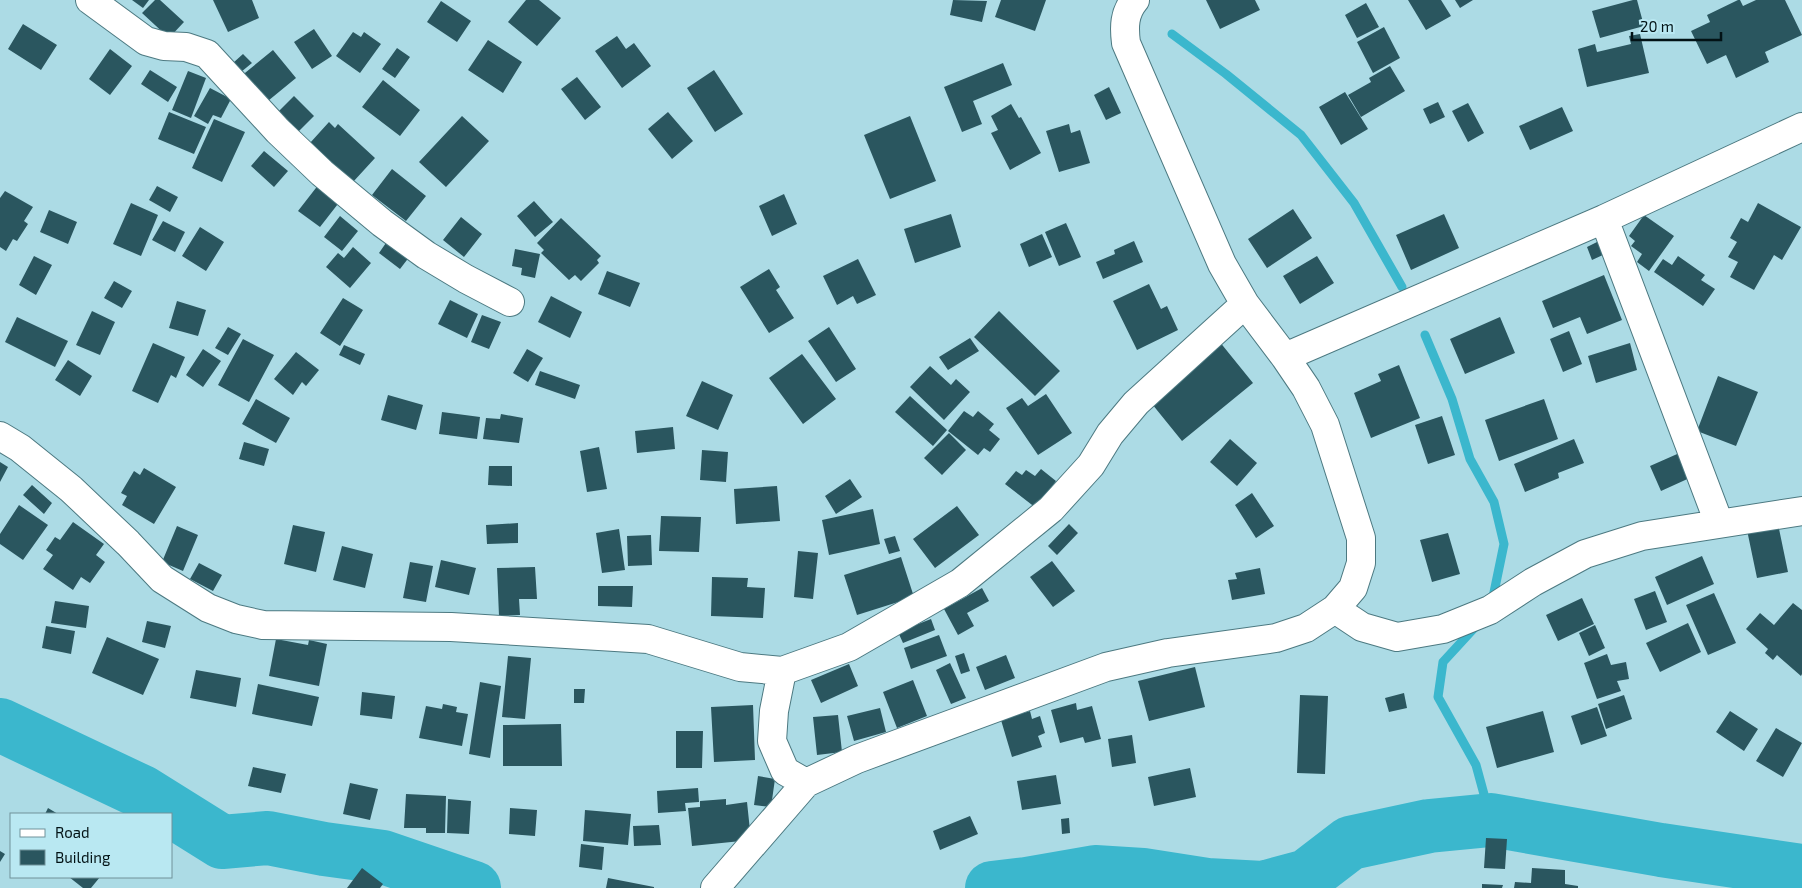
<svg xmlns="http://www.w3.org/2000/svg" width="1802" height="888" viewBox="0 0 1802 888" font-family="'Exo 2',sans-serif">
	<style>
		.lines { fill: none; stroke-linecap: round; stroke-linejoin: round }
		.stream { stroke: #3bb7cd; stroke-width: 9 }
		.river { stroke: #3bb7cd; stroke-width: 54 }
		.building { fill: #2a565f }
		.street-casing { stroke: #4c7981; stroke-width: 30 }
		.street { stroke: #fff; stroke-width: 28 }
	</style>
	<rect width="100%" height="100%" fill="#acdbe5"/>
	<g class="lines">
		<path class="stream" d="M1172,34L1226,74L1301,135L1354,203L1402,287
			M1425,335L1452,399L1470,459L1494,502L1504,544L1492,602
			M1477,625L1443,662L1438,697L1476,765L1491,820"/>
		<path class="river" d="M0,725L142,792L222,842L268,838L324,849L383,857L474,888
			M992,888L1026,884L1095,872L1143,875L1207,885L1263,888L1307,876L1350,843L1429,826L1491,820L1661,850L1802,871"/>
	</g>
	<path class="building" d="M132,0H149L143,8Z
		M155,0H160L184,22L169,38L142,13Z
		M213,0H252L259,18L228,32Z
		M526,0H539L561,18L537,46L508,22Z
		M953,0L987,1L982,22L950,15Z
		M1001,0H1046L1035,31L995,17Z
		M1206,0H1255L1260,10L1220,29Z
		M1408,0H1441L1451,16L1426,30Z
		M1455,0H1473L1460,8Z
		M1633,0H1637L1644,26L1600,38L1592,11Z
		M1738,0H1740L1743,6L1756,0H1785L1802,35L1765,52L1769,62L1736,78L1726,55L1707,64L1691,31L1710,22L1707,15Z
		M441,1L471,21L457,42L427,22Z
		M1366,3L1379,27L1357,38L1345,15Z
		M23,24L57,45L41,70L8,49Z
		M1384,27L1400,58L1373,73L1357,42Z
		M314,29L332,56L312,69L294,42Z
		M353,32L361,37L364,32L381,44L360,73L336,56Z
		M1640,34L1649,73L1587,87L1578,49L1595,44L1597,52L1631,44L1629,36Z
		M617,36L626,49L634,43L651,66L622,88L595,51Z
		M488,40L522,62L503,93L468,70Z
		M397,48L410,57L395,78L382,69Z
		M110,49L132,66L110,95L89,79Z
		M273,50L296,78L263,105L240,77Z
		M243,54L252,63L241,72L233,63Z
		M1003,63L1012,85L973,101L982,124L962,132L944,87Z
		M1390,66L1405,91L1361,117L1348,95L1371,82L1369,78Z
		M150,70L177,87L168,102L141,84Z
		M714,70L743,114L715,132L687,88Z
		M188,71L206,78L191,118L172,110Z
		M577,77L601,107L585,120L561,89Z
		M383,80L420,110L400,136L362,107Z
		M1109,87L1121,113L1106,120L1094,95Z
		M210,88L231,99L221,118L213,115L208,124L194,116Z
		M1345,92L1368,129L1341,145L1319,107Z
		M294,96L314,116L296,134L276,114Z
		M1438,102L1445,117L1430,124L1423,109Z
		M1468,103L1484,133L1468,142L1452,111Z
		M1011,104L1019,118L1021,117L1041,153L1010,170L991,133L998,130L991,116Z
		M1562,107L1573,131L1530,150L1519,126Z
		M169,112L206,127L194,154L158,139Z
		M668,112L693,141L672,159L648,129Z
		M462,116L489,141L446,187L419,162Z
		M910,116L936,181L890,199L864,135Z
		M214,119L245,132L222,182L192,168Z
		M329,122L335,128L338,124L375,158L353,182L310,143Z
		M1069,124L1071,133L1080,130L1090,163L1059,172L1046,131Z
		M264,151L288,171L274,187L251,166Z
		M392,169L426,196L406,221L372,195Z
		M319,184L341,200L320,227L298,211Z
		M157,186L178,197L170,212L149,200Z
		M5,191L33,207L24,221L28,224L17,241L13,239L6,251L0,247V198Z
		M784,194L797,224L772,236L759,206Z
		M534,201L553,222L535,237L517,216Z
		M131,203L158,215L141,256L113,244Z
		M1758,203L1801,227L1782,260L1774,255L1754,290L1730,277L1738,262L1728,257L1737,242L1730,238L1741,218L1748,222Z
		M1293,209L1312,238L1267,268L1248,239Z
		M49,210L77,222L68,244L40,232Z
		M951,214L961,247L915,263L904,229Z
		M1444,214L1459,248L1411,270L1396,235Z
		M1644,215L1674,236L1649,271L1637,262L1642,254L1631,246L1635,241L1629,236Z
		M340,216L358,231L342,251L324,237Z
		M461,217L482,234L464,257L443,240Z
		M561,218L601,256L597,260L599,263L581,281L575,275L569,280L541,253L544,250L537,243Z
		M163,221L185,232L175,252L152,240Z
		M1066,223L1081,257L1059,266L1045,232Z
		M200,227L224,242L206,271L182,256Z
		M1042,234L1052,257L1029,267L1020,244Z
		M388,240L410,256L400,269L379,253Z
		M1134,241L1143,262L1103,279L1096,262L1115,254L1114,250Z
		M1599,241L1605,254L1592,260L1587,247Z
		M353,247L371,263L350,288L326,267L338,253L344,258Z
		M515,249L540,254L535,278L521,275L522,268L512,266Z
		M34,256L52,265L36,295L19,285Z
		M1317,256L1334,283L1300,304L1283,276Z
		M1678,256L1705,275L1701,280L1715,289L1703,306L1654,272L1663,259L1672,265Z
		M858,259L876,295L857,304L853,296L837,305L823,276Z
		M769,269L780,287L776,290L794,318L769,333L740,287Z
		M607,271L640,283L630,307L598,294Z
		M1604,275L1622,320L1587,334L1580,317L1553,328L1542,301Z
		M114,281L132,291L122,308L104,298Z
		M1149,284L1161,309L1167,306L1178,330L1137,350L1113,301Z
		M551,296L582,312L570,338L538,322Z
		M343,298L363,310L340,346L320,333Z
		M450,300L478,314L467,338L438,324Z
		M177,301L206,310L198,336L169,328Z
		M92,311L115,322L100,355L76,345Z
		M999,311L1060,371L1035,396L974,337Z
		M482,315L501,322L489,349L471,342Z
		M17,317L68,341L55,367L5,342Z
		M1500,317L1515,353L1465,374L1450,339Z
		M228,327L241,334L228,355L215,348Z
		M829,327L856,369L836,382L808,341Z
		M1569,331L1582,364L1563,372L1550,339Z
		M970,338L979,351L948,370L939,357Z
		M243,339L274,355L249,402L218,385Z
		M1219,341L1253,383L1182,441L1148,399Z
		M153,343L185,357L176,378L171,375L158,403L132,391Z
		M1630,343L1637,370L1596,383L1588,356Z
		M344,345L365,354L360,365L339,355Z
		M203,349L221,361L203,387L186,375Z
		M527,349L543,358L528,382L513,373Z
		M296,352L319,370L306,386L302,382L293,395L274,379Z
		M802,354L836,399L803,424L769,378Z
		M68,360L92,376L80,396L55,380Z
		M1399,365L1420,418L1371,438L1354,393L1381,381L1378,374Z
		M930,366L951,385L956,379L970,392L944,420L910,387Z
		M540,371L580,385L575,399L535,385Z
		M1718,376L1758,392L1736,446L1697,431Z
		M702,381L733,395L718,430L686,416Z
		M1046,394L1072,433L1038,455L1006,408L1022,398L1028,406Z
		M388,395L423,405L416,430L381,420Z
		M910,396L947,430L933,446L895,412Z
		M256,399L290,418L276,443L242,424Z
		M1544,399L1558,439L1499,461L1485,420Z
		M964,411L973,417L978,411L994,424L989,430L1000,439L990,452L984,448L978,455L948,431Z
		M442,412L480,417L477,439L439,434Z
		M501,414L523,418L519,443L483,439L486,418L500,419Z
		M1442,416L1455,455L1428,464L1415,425Z
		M673,427L675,449L637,453L635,431Z
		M949,433L966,450L942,475L924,458Z
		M1230,439L1257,463L1237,486L1210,462Z
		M1574,439L1584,463L1558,473L1559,478L1525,492L1514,464Z
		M244,442L269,449L264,466L239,459Z
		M599,447L607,489L587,492L580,451Z
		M702,450L728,452L726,482L700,480Z
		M1684,451L1694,476L1661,491L1650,466Z
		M0,462L8,467L0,482Z
		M489,466H512V486L488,485Z
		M144,468L176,487L154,524L122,505L127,496L121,493L134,471L140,475Z
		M1041,469L1056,481L1036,508L1005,484L1016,471L1022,475L1026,470L1035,476Z
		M850,479L862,497L836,514L825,496Z
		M32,485L52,503L44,514L23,495Z
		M777,486L780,521L736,524L734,489Z
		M1252,493L1274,526L1256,538L1235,505Z
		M19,505L48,525L23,560L0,544V534Z
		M957,506L979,535L935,568L913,539Z
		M873,509L880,544L829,555L822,520Z
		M661,516L701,517L699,552L659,551Z
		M73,522L104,544L96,555L105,562L90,583L81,577L73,590L43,569L53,555L46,550L55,537L60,540Z
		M518,523V543L487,544L486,525Z
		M1069,524L1078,533L1057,555L1048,546Z
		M1778,524L1788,572L1757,578L1747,530Z
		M293,525L325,532L316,572L284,564Z
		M177,526L198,535L183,571L162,562Z
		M619,529L625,570L602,573L596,533Z
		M1448,533L1460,574L1432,582L1420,540Z
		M651,535L652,565L628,566L627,536Z
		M895,536L900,551L889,554L884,539Z
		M342,546L373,554L365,588L333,580Z
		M798,551L818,553L813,599L794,597Z
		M1702,556L1714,584L1667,605L1655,577Z
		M901,557L914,597L857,615L844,575Z
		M441,560L476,568L469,595L435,587Z
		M1052,561L1075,591L1053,607L1030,577Z
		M410,562L433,566L426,602L403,598Z
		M199,563L222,575L213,591L190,579Z
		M535,567L537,599H519L520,615L499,616L497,568Z
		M1260,568L1265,594L1232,600L1228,580L1237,579L1235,573Z
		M712,577L748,578L747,587L765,588L763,618L711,616Z
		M598,586H633L632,607L598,606Z
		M982,588L989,601L967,613L974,626L958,635L944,609Z
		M1655,591L1667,622L1646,630L1634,599Z
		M1714,593L1736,643L1708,655L1686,605Z
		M1582,598L1594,624L1558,641L1546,615Z
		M55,601L89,606L86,628L51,623Z
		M1793,603L1802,610V674L1801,676L1777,655L1773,660L1765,653L1768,649L1746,629L1760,613L1774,625Z
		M931,619L935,630L903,643L898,632Z
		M147,621L171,626L165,648L142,642Z
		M1688,623L1701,652L1660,672L1646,643Z
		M1595,625L1605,648L1589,656L1579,633Z
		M46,626L75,631L71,654L42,648Z
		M939,635L947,656L911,669L904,648Z
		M107,637L159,659L143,695L92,673Z
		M276,639L308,645L309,640L327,644L319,686L269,676Z
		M964,653L970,671L961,674L955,656Z
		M1607,654L1611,665L1626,662L1629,679L1617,681L1621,691L1597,699L1584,663Z
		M1006,655L1015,678L985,690L976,667Z
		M508,656L531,658L525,719L502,717Z
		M950,663L966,698L951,704L936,670Z
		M849,664L858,686L821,703L811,680Z
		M1195,667L1205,707L1149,721L1138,681Z
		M196,670L241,678L236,707L190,698Z
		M913,680L927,716L897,728L883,692Z
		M480,682L501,686L490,758L469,754Z
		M258,684L319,697L312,726L252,714Z
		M574,689H585L584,703H574Z
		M362,692L395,696L392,719L360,715Z
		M1404,693L1407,708L1389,712L1385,698Z
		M1300,695L1328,696L1325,774L1297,773Z
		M1624,695L1632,719L1606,729L1598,704Z
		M1076,703L1077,710L1092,706L1101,739L1085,743L1083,737L1060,743L1051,710Z
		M443,704L457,707L456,712L468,714L462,746L419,738L426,706L442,709Z
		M753,705L755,760L714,762L711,707Z
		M1597,707L1607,736L1581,745L1571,716Z
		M880,708L886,732L854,741L847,716Z
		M1030,711L1032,719L1040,716L1045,733L1038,736L1042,747L1012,757L1001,720Z
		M1543,711L1554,752L1497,768L1486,727Z
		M1730,711L1758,729L1744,751L1716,732Z
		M838,715L842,752L817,755L813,717Z
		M561,724L562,766H503V725Z
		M1776,728L1802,743L1783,777L1756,761Z
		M676,731H703L702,768H676Z
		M1132,735L1136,763L1112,767L1108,739Z
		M253,767L286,774L281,793L248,786Z
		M1190,768L1196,797L1154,806L1148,777Z
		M1056,775L1061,804L1022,810L1017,781Z
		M758,776L775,779L771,807L754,805Z
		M350,783L378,789L370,820L343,814Z
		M698,788L699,802L685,803L686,811L658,813L657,791Z
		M406,794L446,796L445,833H426V828H404Z
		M448,799L471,801L469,834L447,833Z
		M726,799V805L747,802L751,840L692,846L688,808L700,807V801Z
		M48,808L58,814H45Z
		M510,808L537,810L535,836L509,834Z
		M585,810L631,814L628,845L583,841Z
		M970,816L978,834L940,850L933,831Z
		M1069,818L1070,833L1062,834L1061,819Z
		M659,825L661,845L634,846L633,826Z
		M1486,838L1507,839L1505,869L1484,868Z
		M581,844L604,847L602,870L579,867Z
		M0,851L5,854L0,862Z
		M362,868L383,884L380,888H347Z
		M1532,868L1565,870V884L1578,886V888H1514L1515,882L1531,883Z
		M69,877H100L91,888H83Z
		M608,878L654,887V888H606Z
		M1482,884L1503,885L1502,888H1482Z"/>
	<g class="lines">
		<defs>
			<path id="street" d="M90,0L146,41L164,46L186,47L207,54L278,131L322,173L382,223L426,255L466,279L510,302
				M1604,219L1719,523
				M1285,357L1604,219L1802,127
				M0,436L20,448L71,489L128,543L162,579L208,608L236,619L263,625L451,627L648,639L740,667L782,671L849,647L960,583L1051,509L1091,465L1110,434L1136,403L1245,304
				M1335,609L1362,627L1397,637L1443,629L1490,610L1533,582L1585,554L1642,536L1802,511
				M782,671L774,711L772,741L785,771L806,783
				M715,888L806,783L857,759L1106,667L1168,653L1276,638L1306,628L1335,609L1353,588L1361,563V538L1325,425L1306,388L1285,357L1245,304L1222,264L1126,43C1124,27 1124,13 1135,0"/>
		</defs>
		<use href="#street" class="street-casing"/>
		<use href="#street" class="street"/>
	</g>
	<rect x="10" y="813" width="162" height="65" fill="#b9e8f2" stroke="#70929a"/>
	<rect x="20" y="829" width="25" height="8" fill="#ffffff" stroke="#70929a"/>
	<text x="55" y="838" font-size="15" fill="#021215">Road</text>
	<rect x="20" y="850" width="25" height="15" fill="#2a565f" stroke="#70929a"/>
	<text x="55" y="863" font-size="15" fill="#021215">Building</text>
	<path d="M1632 32v8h89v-8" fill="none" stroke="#021215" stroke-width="2.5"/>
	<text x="1640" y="32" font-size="15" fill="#021215" stroke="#b9e8f2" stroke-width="4" paint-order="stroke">20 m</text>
</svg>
